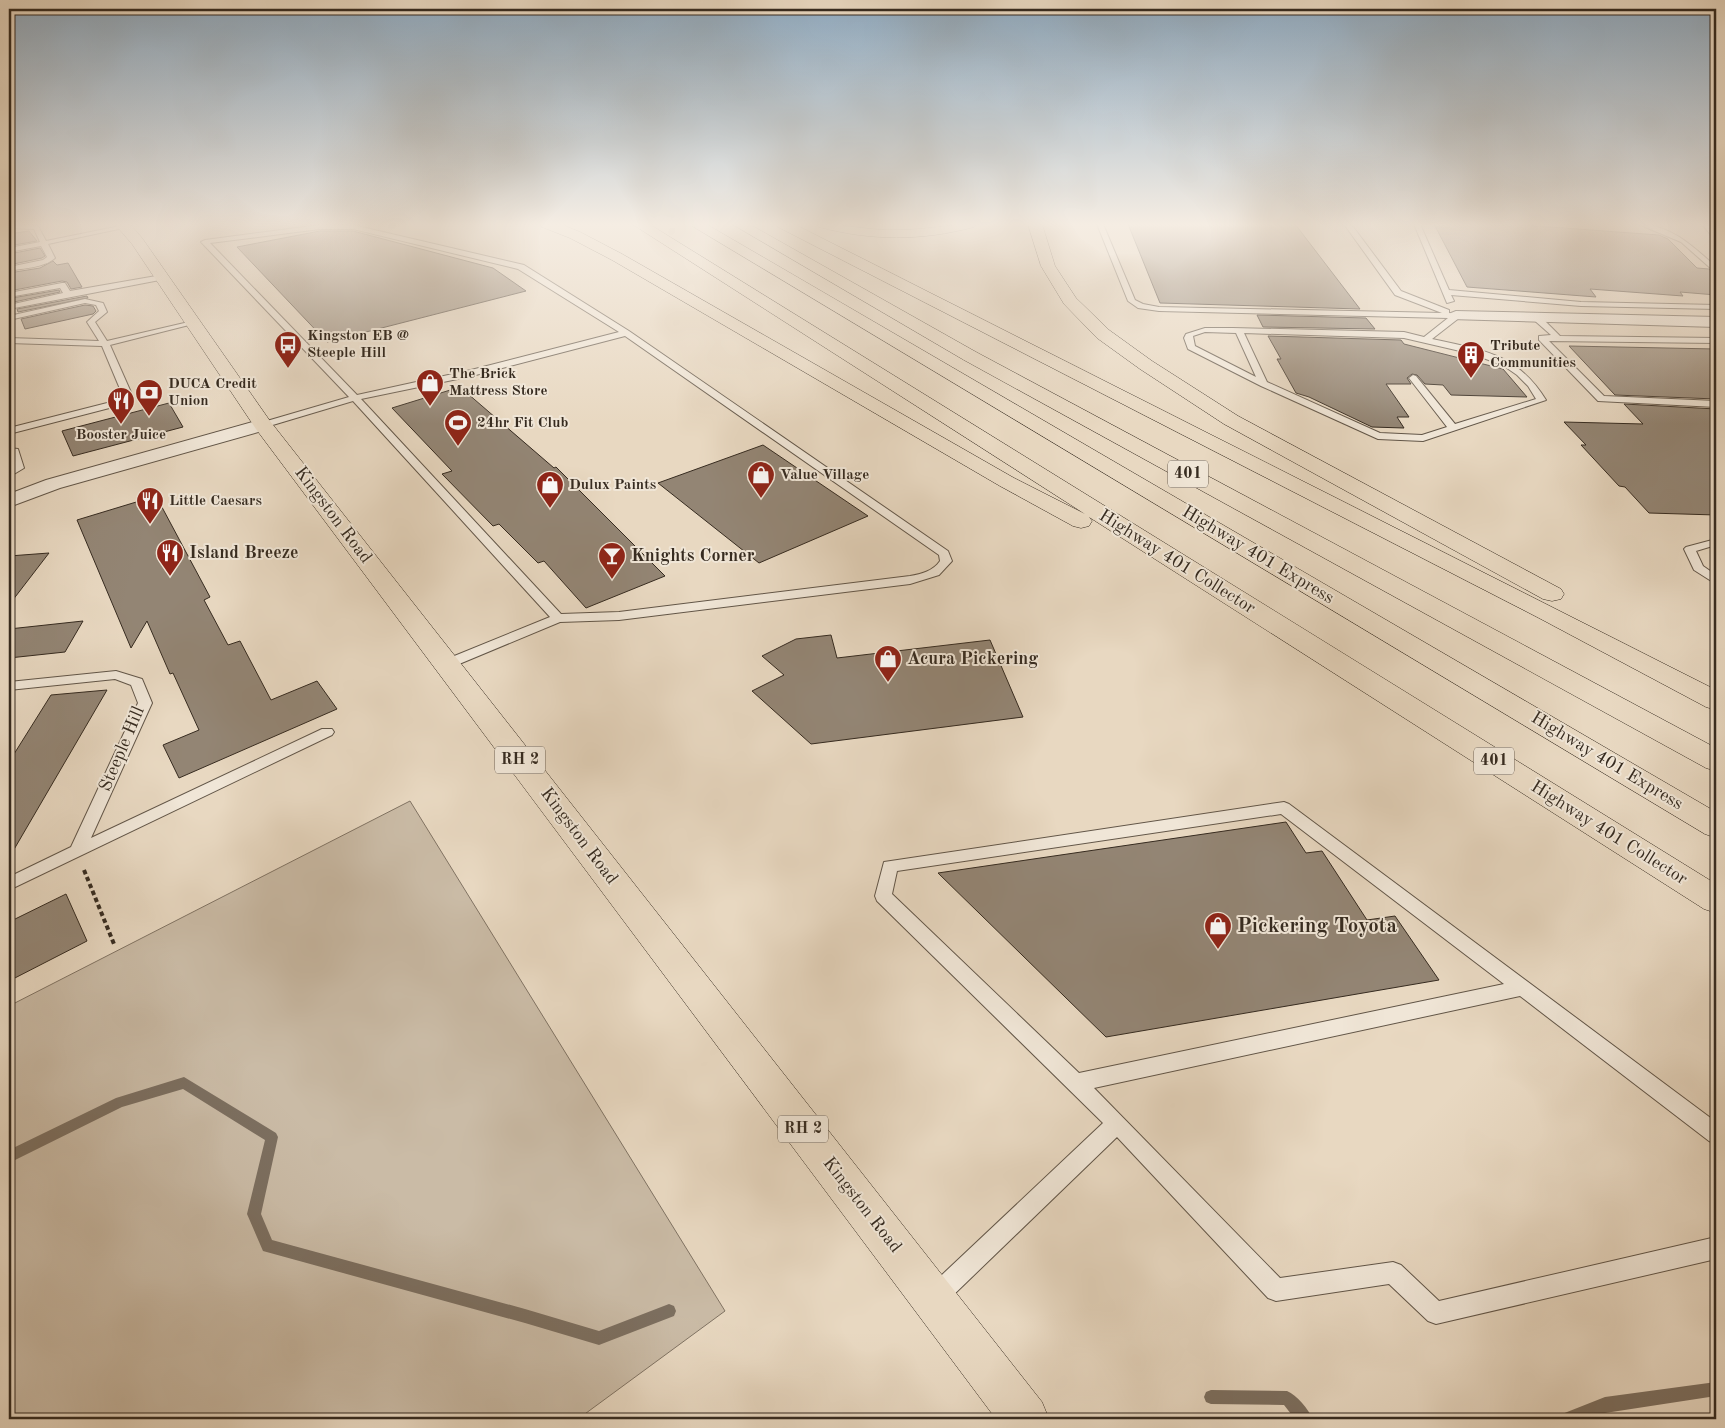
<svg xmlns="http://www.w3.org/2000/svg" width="1725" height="1428" viewBox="0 0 1725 1428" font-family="'Old Standard TT',serif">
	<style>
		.green { fill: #cabba6; stroke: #807363 }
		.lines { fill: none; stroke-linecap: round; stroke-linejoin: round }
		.stream { fill: #7c6f60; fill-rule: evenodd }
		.building { fill: #938574; stroke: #362b20 }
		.lane-casing { stroke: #625648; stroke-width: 2 }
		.street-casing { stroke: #625648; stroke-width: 2 }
		.primary-casing { stroke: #362b20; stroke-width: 1 }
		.highway-casing { stroke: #362b20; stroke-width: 1 }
		.path { stroke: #362b20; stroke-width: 4; stroke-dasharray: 4.5 3; stroke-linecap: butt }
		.lane { fill: #f0e6d7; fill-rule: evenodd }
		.street { fill: #f0e6d7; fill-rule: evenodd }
		.primary { fill: #e8d8c1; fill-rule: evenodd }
		.highway { fill: #e8d8c1; fill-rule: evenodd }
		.labels { text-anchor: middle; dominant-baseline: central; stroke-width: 4; stroke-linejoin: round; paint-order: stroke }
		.far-poi-label { font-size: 15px; font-weight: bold; fill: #362b20; stroke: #f0e6d7; text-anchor: start }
		.shield { fill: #f0e6d7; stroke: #6e6357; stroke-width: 1 }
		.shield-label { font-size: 16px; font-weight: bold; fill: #362b20 }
		.street-label { font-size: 18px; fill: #362b20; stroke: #f0e6d7 }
		.poi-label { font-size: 18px; font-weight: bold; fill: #362b20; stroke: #f0e6d7; text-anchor: start }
		.near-poi-label { font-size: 21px; font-weight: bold; fill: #362b20; stroke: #f0e6d7; text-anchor: start }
	</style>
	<rect width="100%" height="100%" fill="#e8d8c1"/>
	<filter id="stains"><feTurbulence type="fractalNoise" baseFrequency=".004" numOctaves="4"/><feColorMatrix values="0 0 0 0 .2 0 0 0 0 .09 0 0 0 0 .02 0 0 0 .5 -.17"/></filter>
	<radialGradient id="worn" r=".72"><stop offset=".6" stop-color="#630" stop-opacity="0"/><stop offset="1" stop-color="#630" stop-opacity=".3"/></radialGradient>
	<path class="green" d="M410,801L725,1311L578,1419H9V1006Z"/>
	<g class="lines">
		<path class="stream" d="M184,1077L276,1133L278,1137L261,1214L272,1240L525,1309L599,1331L669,1304L674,1306L676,1311L674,1316L599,1345L525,1323L263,1251L247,1214L265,1140L183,1089L122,1107L9,1163V1150L116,1098Z
			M1716,1382V1396L1605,1413L1587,1419H1559L1562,1414L1605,1397Z
			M1211,1390L1287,1391C1297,1395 1308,1409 1313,1419H1295L1284,1405L1211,1404L1206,1402L1204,1397L1206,1392Z"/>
	</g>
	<path class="building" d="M1128,224H1295L1360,309L1160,303Z
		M1434,224H1509L1659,235L1668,239L1697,268L1709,269L1716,277V295L1680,292L1683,296L1590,289L1596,297L1467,287Z
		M29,231L37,241L9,246V234Z
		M320,231H353L493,268L526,291L327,342L237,247Z
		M40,248L45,256L42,258L9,265V254Z
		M53,261L57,265L68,263L82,287L71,289L67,282L62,281L9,291V273L40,268Z
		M59,290L60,292L14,302L12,298Z
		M87,296L88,298L18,312L17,309Z
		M85,305L93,306L96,311L93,314L25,329L21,319Z
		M1257,315L1366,318L1375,329L1263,327Z
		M1268,336L1401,340L1404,344L1503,369L1527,397L1451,395L1443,385L1425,384L1417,375L1412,374L1407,378L1411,384H1386L1409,417H1397L1404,428L1372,427L1309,397L1296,393L1277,359H1281Z
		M1569,346L1716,349V399L1615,395Z
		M460,387L554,468L556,467L665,576L586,608L544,561L538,563L499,524L493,526L442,474L452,471L392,408Z
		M169,403L183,427L73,456L62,431Z
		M1624,404L1716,409V515L1649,513L1625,487L1619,486L1581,445H1586L1564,422L1643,424Z
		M763,445L868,516L759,563L658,483Z
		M156,496L210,597L204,600L228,645L240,641L271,700L317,681L337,709L179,778L163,745L199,730L173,673L170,674L147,621L131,648L77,520Z
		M49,553L9,605V556Z
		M83,621L65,652L9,658V629Z
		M831,635L837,658L990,640L1023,717L811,744L752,691L784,675L762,656L796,639Z
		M107,690L9,858V762L51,695Z
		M1286,822L1306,853L1322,851L1367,920L1395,916L1439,980L1106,1037L938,873Z
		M66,894L87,941L9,981V922Z"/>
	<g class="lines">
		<defs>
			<path id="lane" d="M9,224L38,226L46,241L125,225L128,227L48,244L55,258C44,268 23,268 9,271V267L43,260L47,257L41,246L9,252V248L40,242L34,229L9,228Z
				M1097,224H1103L1135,300L1143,304L1159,307L1442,313L1395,295L1344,224H1351L1401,291L1449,310V313L1459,314V318L1432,339C1482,350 1517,353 1546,400L1423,441L1378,439L1261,386L1188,349L1184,338L1186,334L1205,328H1233L1404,332L1424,337L1448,318L1159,311L1138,308L1128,301ZM1205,332L1236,333L1256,377L1195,346L1193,336ZM1244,333L1404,338L1473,354L1504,366L1517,375L1528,386L1536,399L1455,424L1416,376L1413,375L1409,378L1447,427L1422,435L1380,433L1267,382Z
				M1414,224H1420L1449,290L1581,302L1716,305V309L1581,306L1451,295L1454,301L1447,303Z
				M1638,224C1670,224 1694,247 1716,267V273L1681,242Z
				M320,225H353L524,265L629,331L948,551L952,561L939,575L910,584L619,620L560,622L452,667H442L440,664L442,661L550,617L353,401L266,427H260V423L349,397L201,242L205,240ZM320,229H353L518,269L619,332L471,370L357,395L210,243ZM625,336L939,555L940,561C933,571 922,574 910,576L619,612L561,614L361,399L472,376Z
				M162,275L166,277L165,279L9,309V305L63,293L60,288L9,297V293L62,283H65L70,291Z
				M85,299L103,303L107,312L95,322L107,341L193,321L197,323L110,345L133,397L121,405L9,434V428L115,401L123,396L102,346L9,343V338L99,341L87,322L99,311L96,305L85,303L9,320V316Z
				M1534,316H1540L1560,336L1716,338V343L1549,341L1604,396L1716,401V407L1598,401L1539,340V336L1551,335L1534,320Z
				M9,448L18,449L24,468L9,477V470L14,467L9,454Z
				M1716,539V545L1696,551L1703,566L1716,575V584L1694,570L1684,549L1686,547Z
				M116,671L142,679L152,703L91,838L322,729H332L334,732L332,735L9,890V877L71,847L138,703L131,685L115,679L9,690V682Z
				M1284,802L1289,804L1716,1122V1144L1709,1141L1520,996L1094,1088L1280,1278L1393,1262L1401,1265L1439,1301L1716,1237V1259L1436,1324L1428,1321L1389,1284L1276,1301L1268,1298L1117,1137L944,1304L936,1307L928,1304L925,1296L928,1288L1103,1123L877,901L875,896L884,862ZM1281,814L1504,984L1079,1073L892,894L897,871Z"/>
			<path id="street" d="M1702,224H1716V236L1711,235Z
				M1456,311L1716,317V327L1451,319L1448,316L1451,313Z
				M263,419L269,421L272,425L269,429L60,488L9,507V494L46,480Z"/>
			<path id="primary" d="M115,224H130L142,238L270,421L1042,1402L1049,1419H996L256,429L132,244Z"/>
			<path id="highway" d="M540,224H560L580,232L622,254L1014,478L1085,514L632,224H649L1716,884V913L1704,909L1089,517L1092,521L1089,526L1081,528L1073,526L1000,486L612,260L570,238L542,227Z
				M689,224H706L1716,812V838L1705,834Z
				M732,224H749L976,352L1716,748V771L1706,768L964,360Z
				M776,224H794L1716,690V710L1706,707L1539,618L778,227Z
				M817,224C845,224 871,231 898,230C925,230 950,224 976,224L974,227C921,241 872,241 819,227Z
				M1028,224H1042L1055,266L1076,298L1109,330L1152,361L1238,416L1561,589L1564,594L1561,599L1552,601L1543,599L1224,424L1140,369L1097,338L1064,304L1041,266Z"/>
		</defs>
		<use href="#lane" class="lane-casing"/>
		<use href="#street" class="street-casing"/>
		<use href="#primary" class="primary-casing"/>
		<use href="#highway" class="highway-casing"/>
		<path class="path" d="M84,870L114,944"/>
		<use href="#lane" class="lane"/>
		<use href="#street" class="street"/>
		<use href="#primary" class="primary"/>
		<use href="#highway" class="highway"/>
	</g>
	<linearGradient id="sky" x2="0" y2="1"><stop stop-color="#8fabc2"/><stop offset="0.53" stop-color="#f5ede3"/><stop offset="1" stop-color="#f5ede3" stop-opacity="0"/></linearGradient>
	<rect width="1725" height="424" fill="url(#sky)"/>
	<defs>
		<symbol id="bus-pin" viewBox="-11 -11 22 30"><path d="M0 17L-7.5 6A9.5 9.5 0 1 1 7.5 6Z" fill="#8f2418" stroke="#f0e6d7"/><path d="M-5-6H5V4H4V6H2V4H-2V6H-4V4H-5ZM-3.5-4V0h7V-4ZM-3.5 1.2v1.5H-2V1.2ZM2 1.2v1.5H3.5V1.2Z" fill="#fff"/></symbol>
		<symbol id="building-pin" viewBox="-11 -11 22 30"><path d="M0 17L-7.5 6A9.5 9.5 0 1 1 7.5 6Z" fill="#8f2418" stroke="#f0e6d7"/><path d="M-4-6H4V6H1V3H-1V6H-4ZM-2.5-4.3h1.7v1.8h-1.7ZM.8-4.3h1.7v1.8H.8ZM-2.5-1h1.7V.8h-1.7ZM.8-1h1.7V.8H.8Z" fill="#fff"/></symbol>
		<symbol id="shop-pin" viewBox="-11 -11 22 30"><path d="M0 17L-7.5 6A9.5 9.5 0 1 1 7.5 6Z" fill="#8f2418" stroke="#f0e6d7"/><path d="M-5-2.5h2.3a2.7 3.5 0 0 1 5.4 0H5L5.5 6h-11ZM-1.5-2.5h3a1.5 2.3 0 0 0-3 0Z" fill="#fff"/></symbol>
		<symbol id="bank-pin" viewBox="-11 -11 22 30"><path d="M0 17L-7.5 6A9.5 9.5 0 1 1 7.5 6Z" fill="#8f2418" stroke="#f0e6d7"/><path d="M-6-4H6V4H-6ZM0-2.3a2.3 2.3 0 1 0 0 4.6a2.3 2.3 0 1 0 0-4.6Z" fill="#fff"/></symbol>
		<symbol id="restaurant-pin" viewBox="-11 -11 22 30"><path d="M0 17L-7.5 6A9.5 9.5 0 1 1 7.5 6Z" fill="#8f2418" stroke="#f0e6d7"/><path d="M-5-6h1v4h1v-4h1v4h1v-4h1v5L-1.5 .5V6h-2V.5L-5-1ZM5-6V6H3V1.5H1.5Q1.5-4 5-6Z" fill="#fff"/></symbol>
		<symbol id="stadium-pin" viewBox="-11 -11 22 30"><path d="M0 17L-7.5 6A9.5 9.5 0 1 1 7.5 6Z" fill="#8f2418" stroke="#f0e6d7"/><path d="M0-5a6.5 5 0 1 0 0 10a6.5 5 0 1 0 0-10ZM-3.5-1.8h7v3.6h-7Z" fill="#fff"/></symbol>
		<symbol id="bar-pin" viewBox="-11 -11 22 30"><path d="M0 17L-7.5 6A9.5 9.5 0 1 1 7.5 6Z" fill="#8f2418" stroke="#f0e6d7"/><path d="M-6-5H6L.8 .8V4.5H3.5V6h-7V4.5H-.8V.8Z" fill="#fff"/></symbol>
	</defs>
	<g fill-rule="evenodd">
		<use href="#bus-pin" x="272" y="329" width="32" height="43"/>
		<use href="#building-pin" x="1455" y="339" width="32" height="43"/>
		<use href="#shop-pin" x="414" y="367" width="32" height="43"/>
		<use href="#bank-pin" x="133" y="377" width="32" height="43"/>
		<use href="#restaurant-pin" x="105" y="385" width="32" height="43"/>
		<use href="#stadium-pin" x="442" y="407" width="32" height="43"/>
		<use href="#shop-pin" x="745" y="459" width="32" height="43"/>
		<use href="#shop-pin" x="534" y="469" width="32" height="43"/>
		<use href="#restaurant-pin" x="134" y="485" width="32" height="43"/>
		<use href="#restaurant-pin" x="154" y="537" width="32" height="43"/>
		<use href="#bar-pin" x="596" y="540" width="32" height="43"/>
		<use href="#shop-pin" x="872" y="643" width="32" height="43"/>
		<use href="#shop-pin" x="1202" y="910" width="32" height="43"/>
	</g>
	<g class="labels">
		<g class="far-poi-label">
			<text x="307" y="336">Kingston EB @<tspan x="307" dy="17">Steeple Hill</tspan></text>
			<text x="1490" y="346">Tribute<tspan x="1490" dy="17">Communities</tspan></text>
			<text x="449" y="374">The Brick<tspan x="449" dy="17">Mattress Store</tspan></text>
			<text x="168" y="384">DUCA Credit<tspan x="168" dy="17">Union</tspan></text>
			<text x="477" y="423">24hr Fit Club</text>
			<text x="121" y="435" text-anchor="middle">Booster Juice</text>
			<text x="780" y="475">Value Village</text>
			<text x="569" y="485">Dulux Paints</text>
			<text x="169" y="501">Little Caesars</text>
		</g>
		<g class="shield">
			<rect x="1168" y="460.5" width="40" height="27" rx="4"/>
			<rect x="495" y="746.5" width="50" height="27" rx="4"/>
			<rect x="1474" y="747.5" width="40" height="27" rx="4"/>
			<rect x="778" y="1115.5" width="50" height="27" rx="4"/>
		</g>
		<g class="shield-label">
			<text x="1188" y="474">401</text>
			<text x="520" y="760">RH 2</text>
			<text x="1494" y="761">401</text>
			<text x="803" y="1129">RH 2</text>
		</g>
		<g class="street-label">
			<text transform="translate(333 515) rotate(53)">Kingston Road</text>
			<text transform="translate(1258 555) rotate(31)">Highway 401 Express</text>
			<text transform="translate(1177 562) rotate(32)">Highway 401 Collector</text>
			<text transform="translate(122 749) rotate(-67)">Steeple Hill</text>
			<text transform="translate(1607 761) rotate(31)">Highway 401 Express</text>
			<text transform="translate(1609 833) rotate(32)">Highway 401 Collector</text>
			<text transform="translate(579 836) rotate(53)">Kingston Road</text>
			<text transform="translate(862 1205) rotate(52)">Kingston Road</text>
		</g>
		<g class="poi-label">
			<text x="189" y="553">Island Breeze</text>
			<text x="631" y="556">Knights Corner</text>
			<text x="907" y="659">Acura Pickering</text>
		</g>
		<g class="near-poi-label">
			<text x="1237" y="926">Pickering Toyota</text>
		</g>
	</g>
	<rect width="1725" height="1428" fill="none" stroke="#e8d8c1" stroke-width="30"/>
	<rect x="10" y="10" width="1705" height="1408" fill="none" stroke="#362b20" stroke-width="2.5"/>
	<rect x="15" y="15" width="1695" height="1398" fill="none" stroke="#362b20"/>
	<rect width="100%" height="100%" filter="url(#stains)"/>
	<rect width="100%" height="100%" fill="url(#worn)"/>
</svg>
